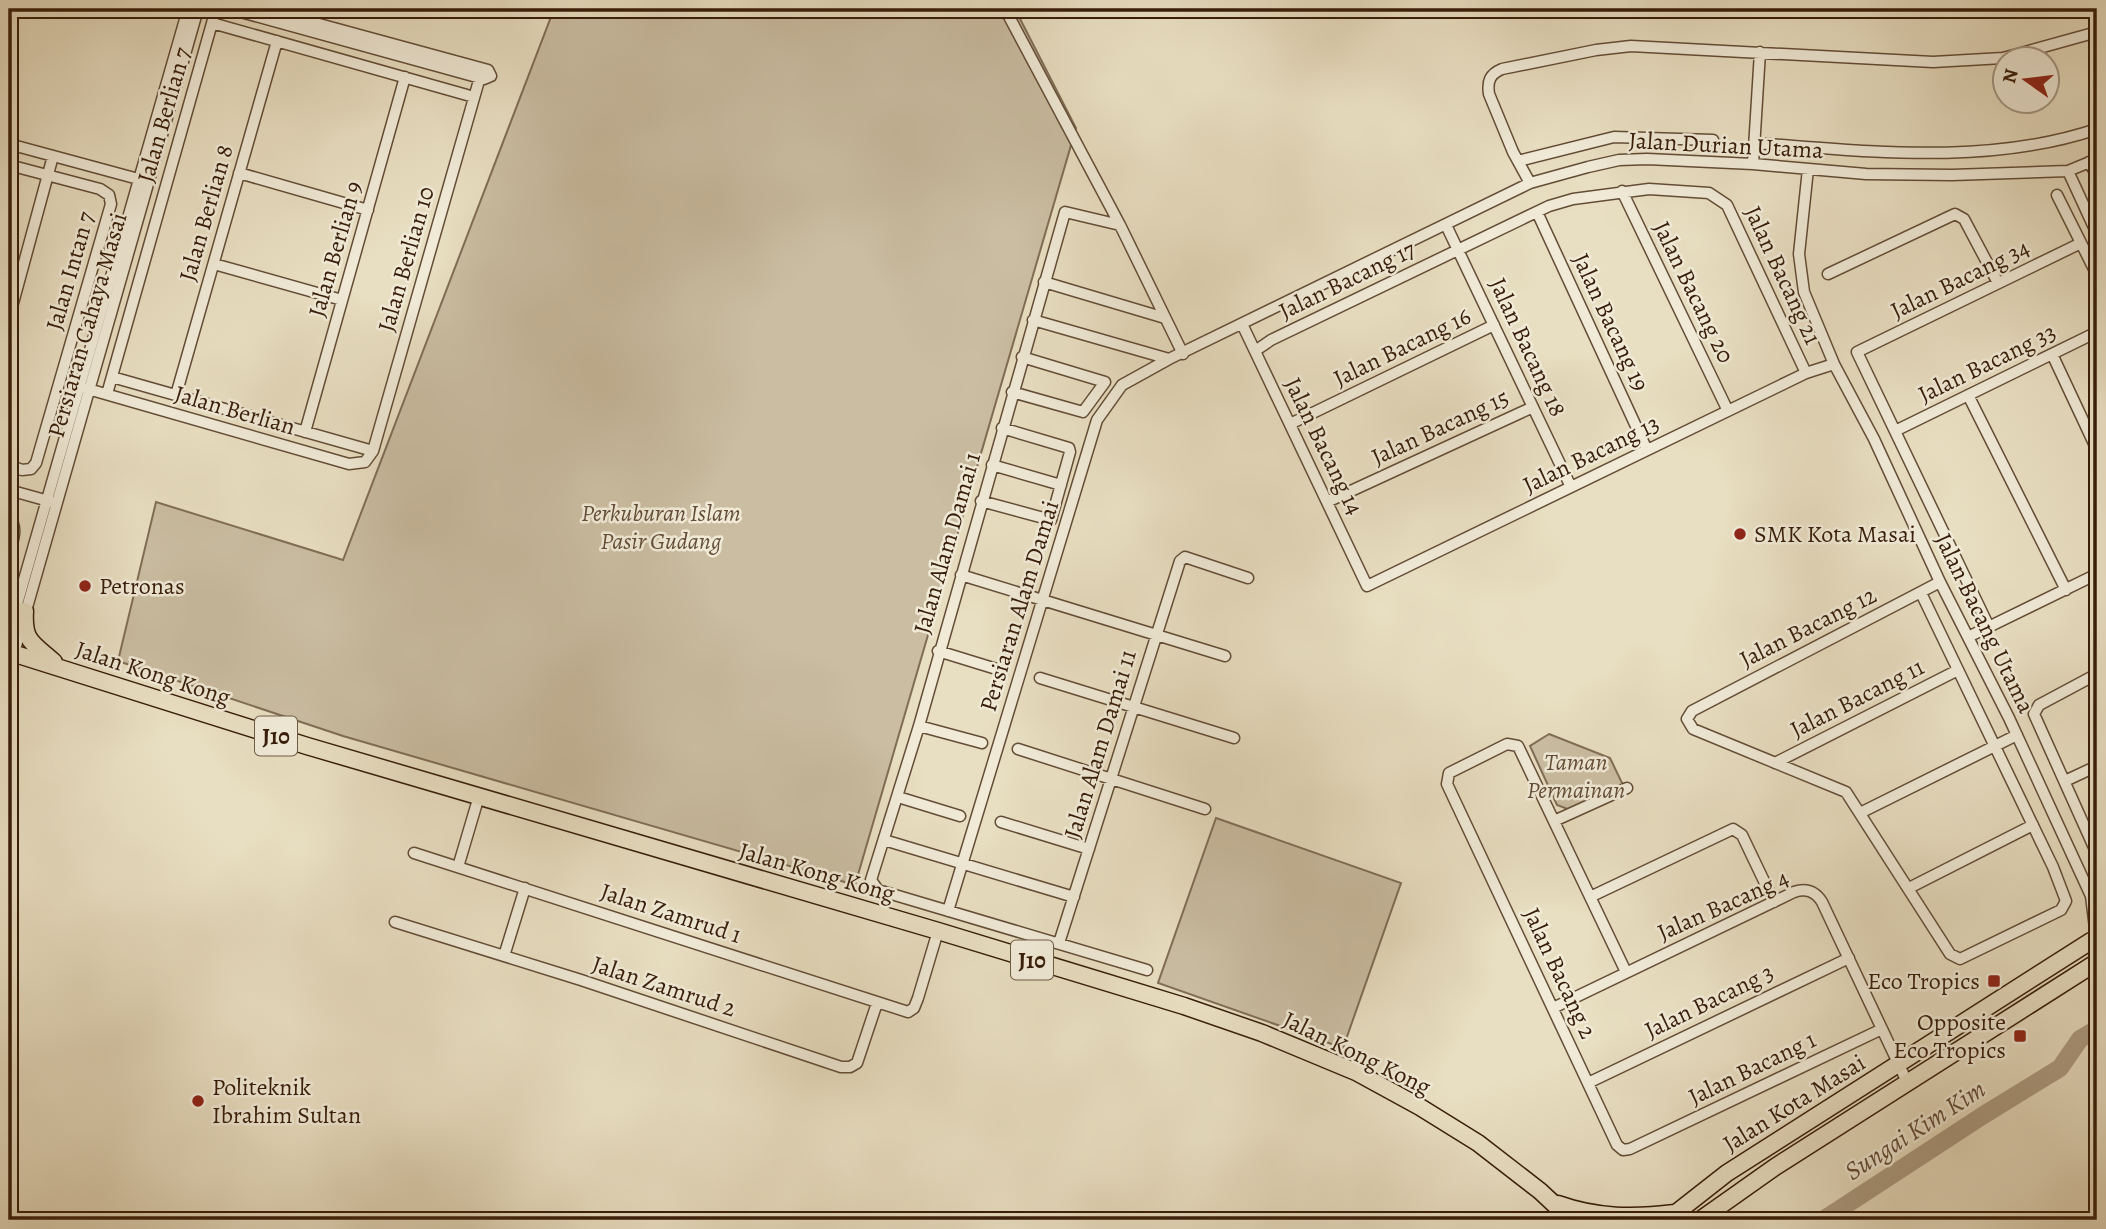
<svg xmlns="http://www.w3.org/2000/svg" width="2106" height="1229" viewBox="0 0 2106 1229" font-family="Alegreya,serif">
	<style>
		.green { fill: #cabda2; stroke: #806d56; stroke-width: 2 }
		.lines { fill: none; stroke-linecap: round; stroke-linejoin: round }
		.river { stroke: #ac9c82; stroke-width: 18 }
		.minor-casing { stroke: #634d37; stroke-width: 13 }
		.primary-casing { stroke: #371d09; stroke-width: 19 }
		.minor { stroke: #f0ead7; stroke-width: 10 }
		.primary { stroke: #e8dec1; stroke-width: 16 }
		.poi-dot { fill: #8f2418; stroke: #f0ead7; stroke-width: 2.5 }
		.labels { text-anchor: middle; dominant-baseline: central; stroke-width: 5; stroke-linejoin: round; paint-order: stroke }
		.shield { fill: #f0ead7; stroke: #6e5a47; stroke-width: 2 }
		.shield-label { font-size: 23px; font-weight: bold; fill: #371d09 }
		.street-label { font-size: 24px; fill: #371d09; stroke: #f0ead7 }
		.park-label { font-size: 24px; font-style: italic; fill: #634d37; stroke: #f0ead7 }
		.poi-label { font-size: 24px; fill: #371d09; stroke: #f0ead7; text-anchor: start }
		.water-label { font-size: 26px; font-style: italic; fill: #604933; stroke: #f0ead7 }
	</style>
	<rect width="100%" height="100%" fill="#e8dec1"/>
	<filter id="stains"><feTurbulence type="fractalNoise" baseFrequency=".00286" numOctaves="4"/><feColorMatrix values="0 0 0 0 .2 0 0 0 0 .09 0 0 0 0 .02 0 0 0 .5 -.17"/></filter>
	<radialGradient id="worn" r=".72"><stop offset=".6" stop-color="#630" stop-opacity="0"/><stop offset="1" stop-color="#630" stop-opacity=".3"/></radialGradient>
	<path class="green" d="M554,9H1015L1076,128L855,885L343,736L118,661L156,502L343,560Z
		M1549,734L1610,758L1623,785L1570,810L1557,805L1530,746Z
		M1216,818L1401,883L1343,1048L1158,983Z"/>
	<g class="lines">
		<path class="river" d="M1823,1220L1982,1116L2060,1068L2080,1039L2097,1029"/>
		<defs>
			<path id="minor" d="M230,9L484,79L491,76L488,70L264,9
				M1005,9L1120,225L1183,354
				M212,23L474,97
				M1754,143C1868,151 1987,166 2097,129
				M9,144L142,180
				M1518,161L1614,137L1713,140
				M2089,162L2097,176
				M1753,164L1760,52
				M9,165L100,189L109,195L111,204L36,463L31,469L22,470L9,465
				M1808,169L1799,254L1804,292L1834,364L1874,439L1940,582L2009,718L2091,896
				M2068,171L2097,234
				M239,173L368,210
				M1530,183L1513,152L1489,94C1487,81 1490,74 1502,69L1596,50L1631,46L1933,62L2003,58L2097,32
				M1622,191L1728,411
				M2057,195L2097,275
				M1537,212L1647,450
				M1120,225L1065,212L919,726L871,880L878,890L1147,970
				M1446,225L1571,487
				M214,264L342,300
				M1828,274L1955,214L1964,219L1998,283
				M1044,282L1165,318
				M9,318L53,156
				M1033,320L1169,359
				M1242,324L1367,586L1806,373L1834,364
				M1255,351L1271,340L1549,206L1573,199L1649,189L1709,193L1727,205L1806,373
				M2052,354L2097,450
				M112,377L373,451
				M81,387L349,464L365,462L373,451L480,77
				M1012,392L1083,412L1105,382L1022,357
				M107,394L216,9
				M176,395L277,41
				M1968,395L2066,590
				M1290,424L1494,325
				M1895,431L2097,332
				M305,432L405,77
				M992,465L1061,485
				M9,490L52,502
				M981,501L1051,520L1070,452L1069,448L1002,428
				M1327,502L1533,407
				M9,517C19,528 12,542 9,555
				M961,575L1225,656
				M1921,593L2053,867L2066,901L2061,910L1960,959L1950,954L1846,792L1693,729L1687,719L1692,711L1940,582
				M1989,627L1857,352L2081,243
				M9,632L188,9
				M1968,637L2097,574
				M938,651L1003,671
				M14,653L198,9
				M2097,674L2039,705L2034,714L2097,854
				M1040,678L1234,738
				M919,726L982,743
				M1018,749L1205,809
				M1775,763L1958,670
				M2065,781L2097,766
				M898,797L960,816
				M1860,813L2017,735
				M1554,821L1627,788
				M1001,822L1089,849
				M884,840L1074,897
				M414,853L908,1012L914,1008L918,998L938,931
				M458,867L479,796
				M1909,888L2033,825
				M1590,897L1733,829L1742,835L1774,902
				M948,911L1097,420L1122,385L1169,359L1530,183L1588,167L1619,160L1647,159L1753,164L1866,174L1952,175L2068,171L2097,159
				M395,922L581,980L841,1067H850L857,1063L877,1003
				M2095,928L2091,896L2097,902
				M1059,943L1180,561L1185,557L1248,578
				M504,956L525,888
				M1626,972L1518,746L1507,744L1449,773L1447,784L1617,1145L1623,1150L1630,1149L1882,1029
				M1553,1008L1794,892C1806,888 1815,891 1822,902L1908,1084
				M1588,1083L1849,958"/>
			<path id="primary" d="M25,611C23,642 33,643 54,662
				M9,624L15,609
				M9,652L307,746L938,931L1184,1006L1262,1033L1356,1072L1420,1107L1478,1143L1540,1191L1571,1220
				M1558,1204C1597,1218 1634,1218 1675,1213
				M1667,1220L1727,1173L2091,941
				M1700,1220L1775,1167L2097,962"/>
		</defs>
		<use href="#minor" class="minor-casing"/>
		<use href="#primary" class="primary-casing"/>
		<use href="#minor" class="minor"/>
		<use href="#primary" class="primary"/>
	</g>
	<g class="poi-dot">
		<circle cx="1740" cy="534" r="7"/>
		<circle cx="85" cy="586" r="7"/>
		<rect x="1987" y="974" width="14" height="14" rx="3.5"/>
		<rect x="2013" y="1029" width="14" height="14" rx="3.5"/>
		<circle cx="198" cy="1101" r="7"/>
	</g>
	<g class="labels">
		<g class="shield">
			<rect x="255" y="716.5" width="42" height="39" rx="5"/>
			<rect x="1011" y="940.5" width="42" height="39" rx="5"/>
		</g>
		<g class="shield-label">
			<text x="276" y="736">J10</text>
			<text x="1032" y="960">J10</text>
		</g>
		<g class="street-label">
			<text transform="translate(164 115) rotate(-74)">Jalan Berlian 7</text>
			<text transform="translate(1726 145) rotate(3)">Jalan Durian Utama</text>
			<text transform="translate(206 213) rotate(-74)">Jalan Berlian 8</text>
			<text transform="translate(335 249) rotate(-74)">Jalan Berlian 9</text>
			<text transform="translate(406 259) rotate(-74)">Jalan Berlian 10</text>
			<text transform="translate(70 271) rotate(-74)">Jalan Intan 7</text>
			<text transform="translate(1783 275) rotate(65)">Jalan Bacang 21</text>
			<text transform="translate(1960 279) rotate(-26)">Jalan Bacang 34</text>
			<text transform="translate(1347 280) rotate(-26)">Jalan Bacang 17</text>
			<text transform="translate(1694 292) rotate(64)">Jalan Bacang 20</text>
			<text transform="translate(1611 322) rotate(65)">Jalan Bacang 19</text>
			<text transform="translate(87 325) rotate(-74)">Persiaran Cahaya Masai</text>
			<text transform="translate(1402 347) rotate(-26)">Jalan Bacang 16</text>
			<text transform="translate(1528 347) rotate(65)">Jalan Bacang 18</text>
			<text transform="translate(1987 363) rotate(-26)">Jalan Bacang 33</text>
			<text transform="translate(235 410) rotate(16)">Jalan Berlian</text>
			<text transform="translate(1440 427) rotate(-25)">Jalan Bacang 15</text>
			<text transform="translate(1324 446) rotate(64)">Jalan Bacang 14</text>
			<text transform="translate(1591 454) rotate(-26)">Jalan Bacang 13</text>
			<text transform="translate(947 543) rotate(-74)">Jalan Alam Damai 1</text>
			<text transform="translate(1019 606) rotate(-73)">Persiaran Alam Damai</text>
			<text transform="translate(1985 623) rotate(64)">Jalan Bacang Utama</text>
			<text transform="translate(1808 627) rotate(-27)">Jalan Bacang 12</text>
			<text transform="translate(153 673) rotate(18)">Jalan Kong Kong</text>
			<text transform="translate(1857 698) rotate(-27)">Jalan Bacang 11</text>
			<text transform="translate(1100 744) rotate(-73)">Jalan Alam Damai 11</text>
			<text transform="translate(817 872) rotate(16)">Jalan Kong Kong</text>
			<text transform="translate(1723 905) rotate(-24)">Jalan Bacang 4</text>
			<text transform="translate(671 913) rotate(18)">Jalan Zamrud 1</text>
			<text transform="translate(1560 973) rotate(65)">Jalan Bacang 2</text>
			<text transform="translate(664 986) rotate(18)">Jalan Zamrud 2</text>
			<text transform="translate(1709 1001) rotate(-26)">Jalan Bacang 3</text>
			<text transform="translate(1357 1053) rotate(26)">Jalan Kong Kong</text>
			<text transform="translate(1752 1068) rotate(-26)">Jalan Bacang 1</text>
			<text transform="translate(1794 1103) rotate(-32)">Jalan Kota Masai</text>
		</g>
		<g class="park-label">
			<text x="661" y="513">Perkuburan Islam<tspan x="661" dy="28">Pasir Gudang</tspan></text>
			<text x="1576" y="762">Taman<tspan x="1576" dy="28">Permainan</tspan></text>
		</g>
		<g class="poi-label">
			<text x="1754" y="534">SMK Kota Masai</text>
			<text x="99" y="586">Petronas</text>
			<text x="1980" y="981" text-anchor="end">Eco Tropics</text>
			<text x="2006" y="1022" text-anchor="end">Opposite<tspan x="2006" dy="28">Eco Tropics</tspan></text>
			<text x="212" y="1087">Politeknik<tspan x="212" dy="28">Ibrahim Sultan</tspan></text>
		</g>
		<g class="water-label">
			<text transform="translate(1915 1130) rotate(-33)">Sungai Kim Kim</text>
		</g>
	</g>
	<rect width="2106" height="1229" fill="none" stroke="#e8dec1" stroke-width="35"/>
	<rect x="10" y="10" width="2085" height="1208" fill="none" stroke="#371d09" stroke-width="3.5"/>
	<rect x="18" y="18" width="2071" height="1194" fill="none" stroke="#371d09" stroke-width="2"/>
	<g transform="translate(2026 80) rotate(284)"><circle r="33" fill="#f0ead7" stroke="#a69885" stroke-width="2"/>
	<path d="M0-5L12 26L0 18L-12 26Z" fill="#8f2418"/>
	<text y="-10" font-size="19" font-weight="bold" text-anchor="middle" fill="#371d09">N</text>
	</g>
	<rect width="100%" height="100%" filter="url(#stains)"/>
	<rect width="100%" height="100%" fill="url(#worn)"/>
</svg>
